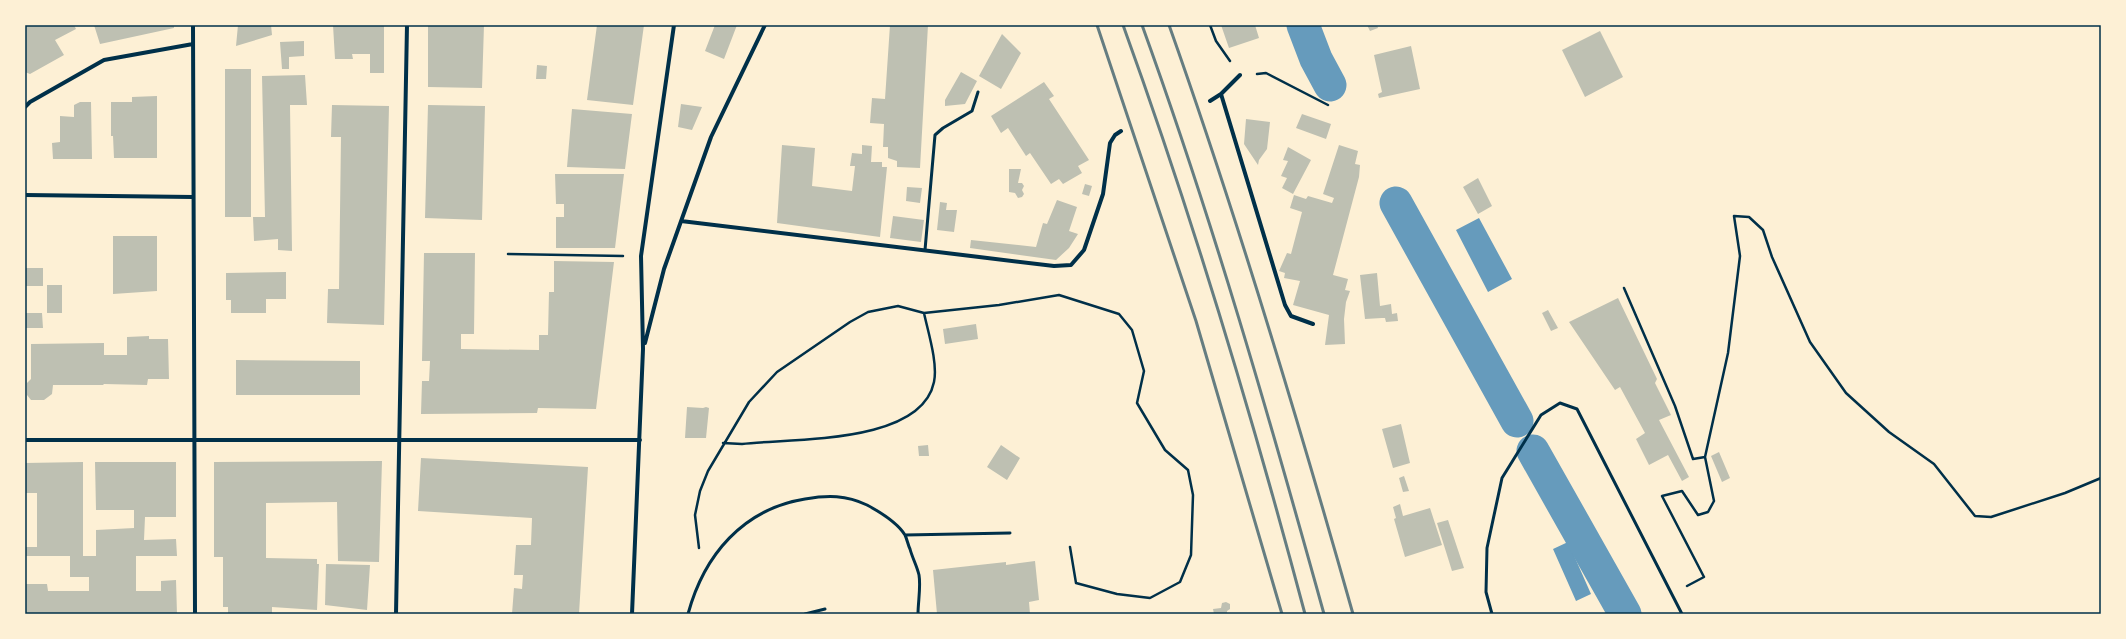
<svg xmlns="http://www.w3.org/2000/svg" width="2126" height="639" viewBox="0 0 2126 639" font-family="'Zilla Slab',serif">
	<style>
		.water { fill: #669bbc }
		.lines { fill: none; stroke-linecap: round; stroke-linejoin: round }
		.canal { stroke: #669bbc; stroke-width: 33 }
		.building { fill: #bec0b2 }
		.path { stroke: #003049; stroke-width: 2.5 }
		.service { stroke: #003049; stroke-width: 3 }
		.minor { stroke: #003049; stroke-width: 4 }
		.rail { stroke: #657d81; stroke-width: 3 }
		.neatline { fill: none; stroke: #003049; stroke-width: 1.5 }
	</style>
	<rect width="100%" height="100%" fill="#fdf0d5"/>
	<path class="water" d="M1479,218L1512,279L1488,292L1456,230Z
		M1568,542L1591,594L1576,601L1553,549Z"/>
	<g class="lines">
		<path class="canal" d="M1303,25L1316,59L1330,85
			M1396,203L1517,421
			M1533,451L1625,614"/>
	</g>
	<path class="building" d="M25,25H74L76,29L55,40L64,55L30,74L25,72Z
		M94,25H174V28L100,44Z
		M238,25H271L272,35L236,46Z
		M333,25H384V73H370V54H352L353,59H335Z
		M428,25H484L482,88L428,87Z
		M597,25H644L633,105L587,100Z
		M715,25H737L724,59L705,51Z
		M890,25H928L920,168L897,167V161L888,158V147H883L884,124L870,123L872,98L885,99Z
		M1221,25H1255L1259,38L1229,48Z
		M1367,25H1377L1378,28L1370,31Z
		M1600,31L1623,77L1585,97L1562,50Z
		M1002,34L1021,53L1001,89L979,76Z
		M304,41V56L289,57V69H282L280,42Z
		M1411,46L1420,89L1379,98L1378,94L1382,92L1374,55Z
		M537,65L547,66L546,79H536Z
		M225,69H251V217H225Z
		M961,72L977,81L965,104L945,106V100Z
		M305,75L307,105H290L292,251L278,250V239L254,241L253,217H265L262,76Z
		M1044,82L1054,96L1049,99L1089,160L1078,166L1082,173L1063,184L1059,179L1051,184L1030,153L1026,156L1008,128L1001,133L991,116Z
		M157,96V158H114L113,136H111V102H132V97Z
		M80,102H91L92,159H53L52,143L60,142V116L74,117V105Z
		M681,104L702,107L692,130L678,127Z
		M332,105L389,106L384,325L327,323L328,289H339L341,137H331Z
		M428,105L485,106L482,220L425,218Z
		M572,109L632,114L625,169L567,167Z
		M1302,114L1331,124L1326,139L1296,128Z
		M1246,119L1270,122L1267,149L1259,160L1258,165L1244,144Z
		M782,145L815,148L812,186L852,191L855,166H850L852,153L862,154V145L872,146L871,162H882V167H887L880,237L777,223Z
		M1339,145L1358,151L1355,164L1360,165L1359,177L1333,275L1348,279L1345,290L1350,291L1346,302L1344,319L1345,344L1325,345L1329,315L1293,305L1300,281L1284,278L1285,273L1279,271L1287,253L1291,254L1302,212L1290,208L1294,195L1306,199L1308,196L1332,203L1334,198L1323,194Z
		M1288,147L1311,160L1293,194L1282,188L1287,178L1281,176L1288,161L1283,160Z
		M1009,169H1021L1018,183H1022L1024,186L1022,190L1024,194L1022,197L1018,198L1015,193L1009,192Z
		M555,174H624L615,248H556V217H564V204H556Z
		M1478,178L1492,206L1478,214L1463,187Z
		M1085,184L1092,186L1089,196L1082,194Z
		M907,187L922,188L920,203L906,201Z
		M1057,200L1077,207L1069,231L1078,234L1069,248L1056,260L970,248L971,240L1036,247L1043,223L1047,224Z
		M940,202L947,203L946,210H957L954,232L937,230Z
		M893,216L924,220L921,242L890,238Z
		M113,236H157V291L113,294Z
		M424,253H475L474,334H461V349L539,350V335H548L549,292H554V261L614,262L596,409L538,408L537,413L421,414L422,381H429L430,361H422Z
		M25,268H43V286H25Z
		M286,272V299H266V313H231V300H226V273Z
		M1377,273L1380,306L1391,304L1392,314L1397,313L1398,321L1386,322L1385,318H1382L1365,319L1360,275Z
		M47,285H62V313H47Z
		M1618,298L1657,379L1655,383L1671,415L1659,420L1689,477L1682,481L1668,455L1649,465L1636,439L1645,433L1620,387L1615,390L1569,322Z
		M1548,310L1558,328L1551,331L1542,313Z
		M25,313H42L43,328H25Z
		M976,324L978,339L945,344L943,329Z
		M149,336V339H168L169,379H148L147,385L104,384L103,385H53L52,394L44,400H31L27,395V383L31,379V344L104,343V355H127V337Z
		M236,360L360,361V395H236Z
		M687,407L703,408L706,407L709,408L706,438H685Z
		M1401,424L1410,463L1393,468L1382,429Z
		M928,445L929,456H919L918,446Z
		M1001,445L1020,458L1007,480L987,467Z
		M1719,452L1730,478L1722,482L1711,456Z
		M421,458L588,467L579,614H512L514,588L522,589L523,575H514L516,545H531L532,518L418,511Z
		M382,461L379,562L338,561L337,502L266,503V558L317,559V564H319L317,610L272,607V614H228V607H223V557H214V462Z
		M83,462V556H96V530L134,528V510H96L95,462H176V517H145L144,540L176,539L177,556H136V591H161V581L176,580L177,614H25V584H47L48,591H89V577H70V556H25V547H37V493H25V463Z
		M1404,476L1409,491L1403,492L1399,478Z
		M1400,504L1403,516L1430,508L1442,545L1405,557L1394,519L1396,518L1393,507Z
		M1448,520L1464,568L1452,571L1437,523Z
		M1035,561L1039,600L1029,602L1030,614H937L933,570L1006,562V565Z
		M326,564L370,565L367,610L325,605Z
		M1226,602L1230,604V609L1227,611V614H1214L1213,609L1221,608L1222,603Z"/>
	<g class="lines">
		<path class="path" d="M1210,25L1216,41L1230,61
			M1257,74L1266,73L1328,105
			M508,254L623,256
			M1624,288L1675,406L1693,459L1705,457
			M723,443L742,444C791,438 921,445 934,382C938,363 928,332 924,313
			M699,548L695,515L700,491L708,471L749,402L777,372L850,322L868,312L898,306L924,313L999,305L1059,295L1119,314L1132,330L1144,371L1137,403L1165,450L1188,470L1193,495L1191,555L1180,582L1150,598L1117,594L1076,583L1070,547
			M1687,586L1704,577L1662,496L1682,491L1698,515L1708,512L1714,501L1705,457L1728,353L1740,256L1734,216L1749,217L1763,230L1772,257L1810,342L1846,393L1889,432L1934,464L1975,516L1991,517L2065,493L2101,478"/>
		<path class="service" d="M925,250L935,135L943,128L972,111L978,92
			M905,535L1010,533
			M688,614C704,555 743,509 805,499C828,495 846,495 867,505C880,512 897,522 905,535C907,539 908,545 910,549C912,557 917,566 919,575C921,587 918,602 918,614
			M805,614L825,609
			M1492,614L1486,592L1487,548L1502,478L1541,415L1560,403L1577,409L1682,614"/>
		<path class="minor" d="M193,25L195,614
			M1221,94L1285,305L1291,316L1313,324
			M1210,101L1221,94L1240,75
			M25,107L30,102L104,60L193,44
			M25,195L193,197
			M681,221L1054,266L1071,265L1084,250L1103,194L1110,143L1115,135L1121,131
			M645,343L664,269L711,137L765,25
			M25,440H640
			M396,614L407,25
			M632,614L643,349L641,256L674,25"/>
		<path class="rail" d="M1097,25L1196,321L1282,614
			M1123,25C1193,218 1252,415 1305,614
			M1142,25C1212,218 1269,416 1324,614
			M1169,25C1238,219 1297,416 1353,614"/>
	</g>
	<rect width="2126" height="639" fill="none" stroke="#fdf0d5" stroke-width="52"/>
	<rect x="26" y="26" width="2074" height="587" class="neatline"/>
</svg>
